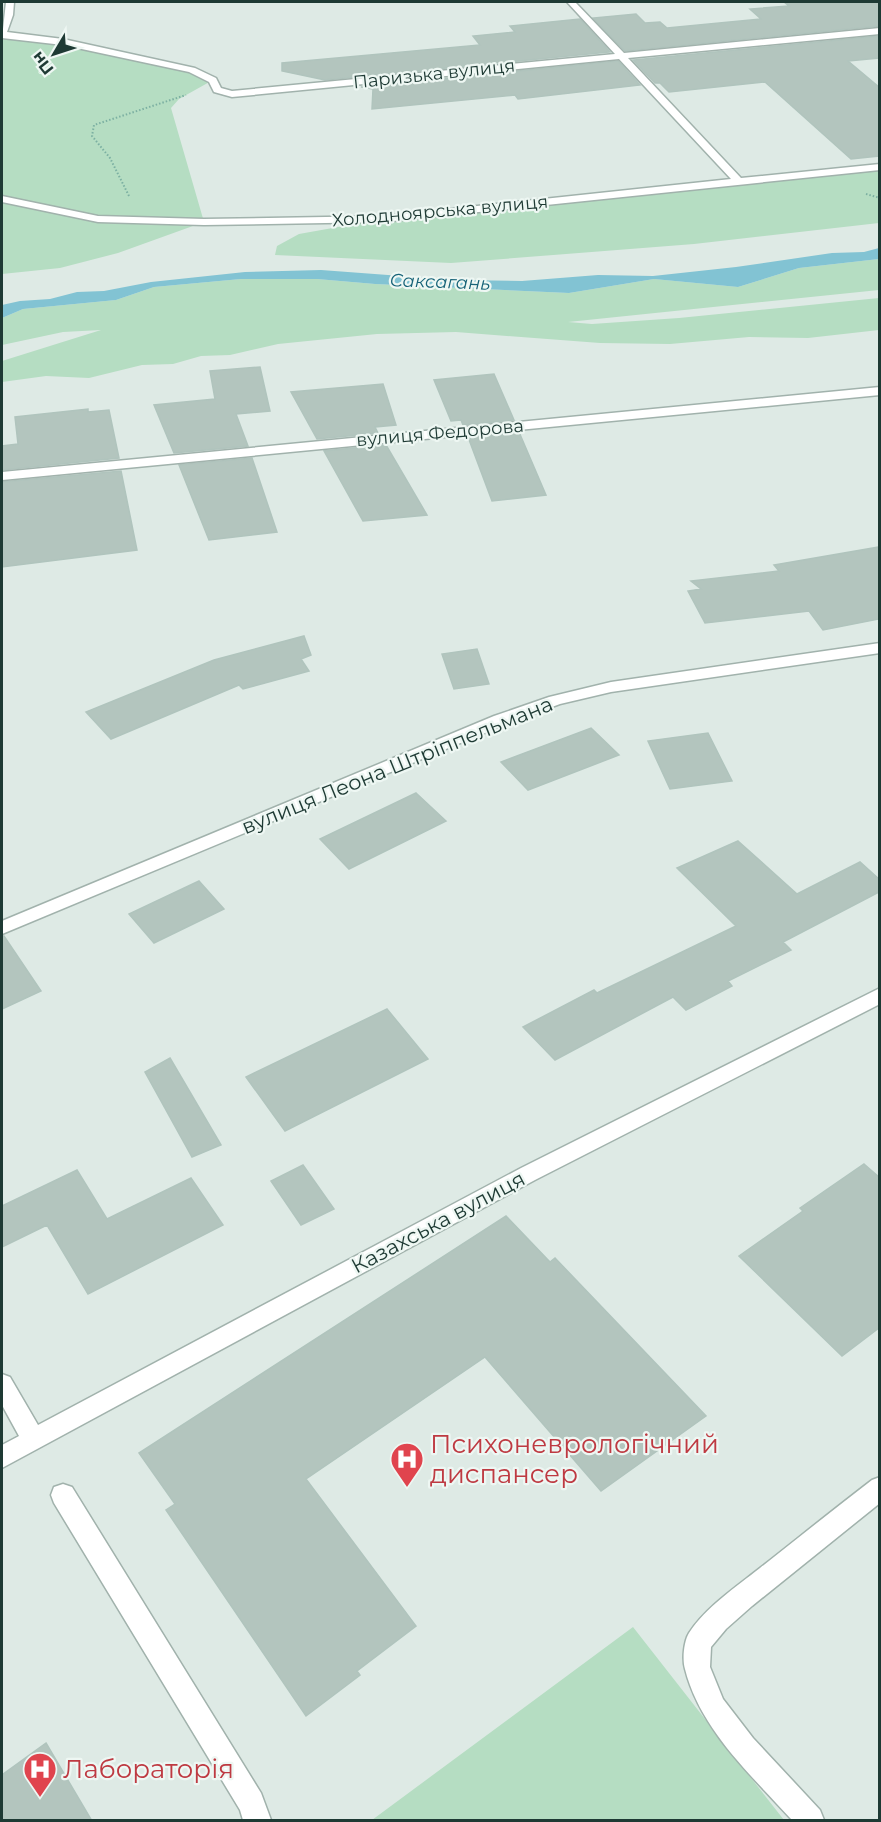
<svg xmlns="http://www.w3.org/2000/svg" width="881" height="1822" viewBox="0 0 881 1822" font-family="Montserrat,sans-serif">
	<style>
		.green { fill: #b5ddc2 }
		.water { fill: #82c3d3 }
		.building { fill: #b3c5be; stroke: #b0c4bd; stroke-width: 1.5 }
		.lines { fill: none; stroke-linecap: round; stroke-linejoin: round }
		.service-casing { stroke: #a1b2ac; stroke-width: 3 }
		.minor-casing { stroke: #a1b2ac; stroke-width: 3 }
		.path { stroke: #7cb0a2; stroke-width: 2; stroke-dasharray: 1.5 2; stroke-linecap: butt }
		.service { fill: #fff; fill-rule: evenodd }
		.minor { fill: #fff; fill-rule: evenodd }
		.labels { text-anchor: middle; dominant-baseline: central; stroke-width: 4.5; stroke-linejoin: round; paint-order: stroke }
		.far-street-label { font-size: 18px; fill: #1e3a34; stroke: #eef7f3 }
		.far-water-label { font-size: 18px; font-style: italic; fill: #176378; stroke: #eef7f3 }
		.street-label { font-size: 21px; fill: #1e3a34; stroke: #eef7f3 }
		.near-health-label { font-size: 26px; fill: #be3a42; stroke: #eef7f3; text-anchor: start }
	</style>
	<rect width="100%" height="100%" fill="#deeae5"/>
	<path class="green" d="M3,34L63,42L192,70L213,80L179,99L171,108L204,222L118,253L60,268L2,274Z
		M879,167V223L694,244L451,263L275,255L277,246L299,234L383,219Z
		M879,259V290L568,322L592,324L679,318L879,298V330L808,338L749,337L670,344L600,343L456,332L377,334L278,344L230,355L201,356L173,364L142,365L89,378L46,376L2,382V361L101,330L63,332L2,345V318L23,309L116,300L154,287L241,279H317L375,284L569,293L654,279L738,287L799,268Z
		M633,1627L784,1820H372Z"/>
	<path class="water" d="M879,248V259L799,268L738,287L654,279L569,293L375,284L317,279H241L154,287L116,300L23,309L2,318V305L20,301L50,299L77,292L104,291L151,282L245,272L321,270L455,280L522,281L598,275L653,276L736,267L832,253L864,252Z"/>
	<path class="building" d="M784,2H879V26L625,51L593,18L636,14L645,23L660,22L667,28L761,19L750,9L789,6Z
		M580,19L610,52L325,80L282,71V63L480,45L473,36L515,32L510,26Z
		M879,36V58L848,61L879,87V156L851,159L765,82L669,92L660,83H655L633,60Z
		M618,61L640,85L518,99L515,95L372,109L373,89L361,87Z
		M260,367L270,411L236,414L248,446L174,453L154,405L215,399L210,371Z
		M494,374L514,420L463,425L461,420L451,421L434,380Z
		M383,384L396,425L375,427L378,433L317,439L291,392Z
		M88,409V412L109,410L119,458L2,470V446L18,444L15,417Z
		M519,432L546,495L492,501L468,437Z
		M386,445L427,515L363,521L324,451Z
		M252,458L277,532L209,540L179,465Z
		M121,471L137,550L2,567V482Z
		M879,547V619L823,630L809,611L705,623L688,591L701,589L691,581L779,571L774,565Z
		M304,636L311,655L301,659L309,671L243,689L239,685L111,739L86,712L214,660Z
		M477,649L489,684L454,689L442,654Z
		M591,728L619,755L528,790L501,762Z
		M708,733L732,781L670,789L648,741Z
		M416,793L446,821L349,869L320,839Z
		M738,841L797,894L860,862L879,879V892L783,942L791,950L728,981L732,986L686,1010L673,997L555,1060L523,1027L594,990L597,993L736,926L677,868Z
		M199,881L224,909L154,943L129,914Z
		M2,936H4L41,991L2,1009Z
		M387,1009L428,1059L285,1131L246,1077Z
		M170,1058L221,1145L192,1157L145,1072Z
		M864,1164L879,1177V1328L842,1356L739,1256L803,1211L800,1208Z
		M303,1165L334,1209L301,1225L271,1181Z
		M77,1170L107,1219L191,1178L223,1225L88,1294L47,1225L2,1247V1206Z
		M506,1216L550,1262L555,1258L706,1416L601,1491L485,1357L306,1479L416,1626L357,1671L360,1675L306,1716L166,1510L175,1504L139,1453Z
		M46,1743L92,1821H2V1775Z"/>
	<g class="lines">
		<defs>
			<path id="service" d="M63,1484L72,1487L261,1793L271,1820H243L240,1810L54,1503L51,1495L54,1487Z"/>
			<path id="minor" d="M6,2H14L13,15L7,32L63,39L195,68L216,78L221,88L232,91L615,54L567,2H575L624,53L880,28V34L628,58L741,178L880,164V170L383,222L204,225L98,222L2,202V196L98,216L204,219L383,216L731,179L619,59L232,97L214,92L209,82L189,72L63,45L2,38Z
				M880,387V395L2,480V472Z
				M880,643V653L611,692L560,704L506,724L2,934V921L494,716L549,697L611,682Z
				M880,988V1004L535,1180L2,1468V1445L19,1436L2,1405V1374L10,1377L38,1425L521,1168Z
				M880,1477V1503L752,1606L726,1629L711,1647L710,1667L723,1699L753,1738L820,1810L824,1820H792C751,1775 700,1729 685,1669C682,1659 684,1641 689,1633C706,1607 736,1587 760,1568C797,1539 834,1509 872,1480Z"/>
		</defs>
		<use href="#service" class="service-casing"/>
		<use href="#minor" class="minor-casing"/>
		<path class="path" d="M866,194L880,198
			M129,196L110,158L92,136L94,125L186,95"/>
		<use href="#service" class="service"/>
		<use href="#minor" class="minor"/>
	</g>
	<defs>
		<symbol id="hospital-pin" viewBox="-11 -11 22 30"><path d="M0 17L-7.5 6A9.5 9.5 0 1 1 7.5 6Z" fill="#e0444e" stroke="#eef7f3"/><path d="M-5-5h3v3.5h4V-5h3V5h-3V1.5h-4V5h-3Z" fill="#fff"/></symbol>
	</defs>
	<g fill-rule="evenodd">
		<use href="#hospital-pin" x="388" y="1440" width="38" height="52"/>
		<use href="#hospital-pin" x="21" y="1750" width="38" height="52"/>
	</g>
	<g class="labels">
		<g class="far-street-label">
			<text transform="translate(434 74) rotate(-6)">Паризька вулиця</text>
			<text transform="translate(440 211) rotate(-5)">Холодноярська вулиця</text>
			<text transform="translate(440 433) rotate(-5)">вулиця Федорова</text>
		</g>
		<g class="far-water-label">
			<text transform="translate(440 282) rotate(2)">Саксагань</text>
		</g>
		<g class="street-label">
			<text transform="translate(397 765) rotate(-22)">вулиця Леона Штріппельмана</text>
			<text transform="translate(438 1222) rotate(-28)">Казахська вулиця</text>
		</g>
		<g class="near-health-label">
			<text x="430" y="1444">Психоневрологічний<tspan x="430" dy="30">диспансер</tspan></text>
			<text x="63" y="1769">Лабораторія</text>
		</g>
	</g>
	<rect width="881" height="1822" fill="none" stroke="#1e3a34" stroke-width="6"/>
	<g transform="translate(54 54) rotate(231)" stroke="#eef7f3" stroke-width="4.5" paint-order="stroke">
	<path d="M0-4.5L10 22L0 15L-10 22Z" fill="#1e3a34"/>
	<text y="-9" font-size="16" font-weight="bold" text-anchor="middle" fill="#1e3a34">Пн</text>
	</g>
</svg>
